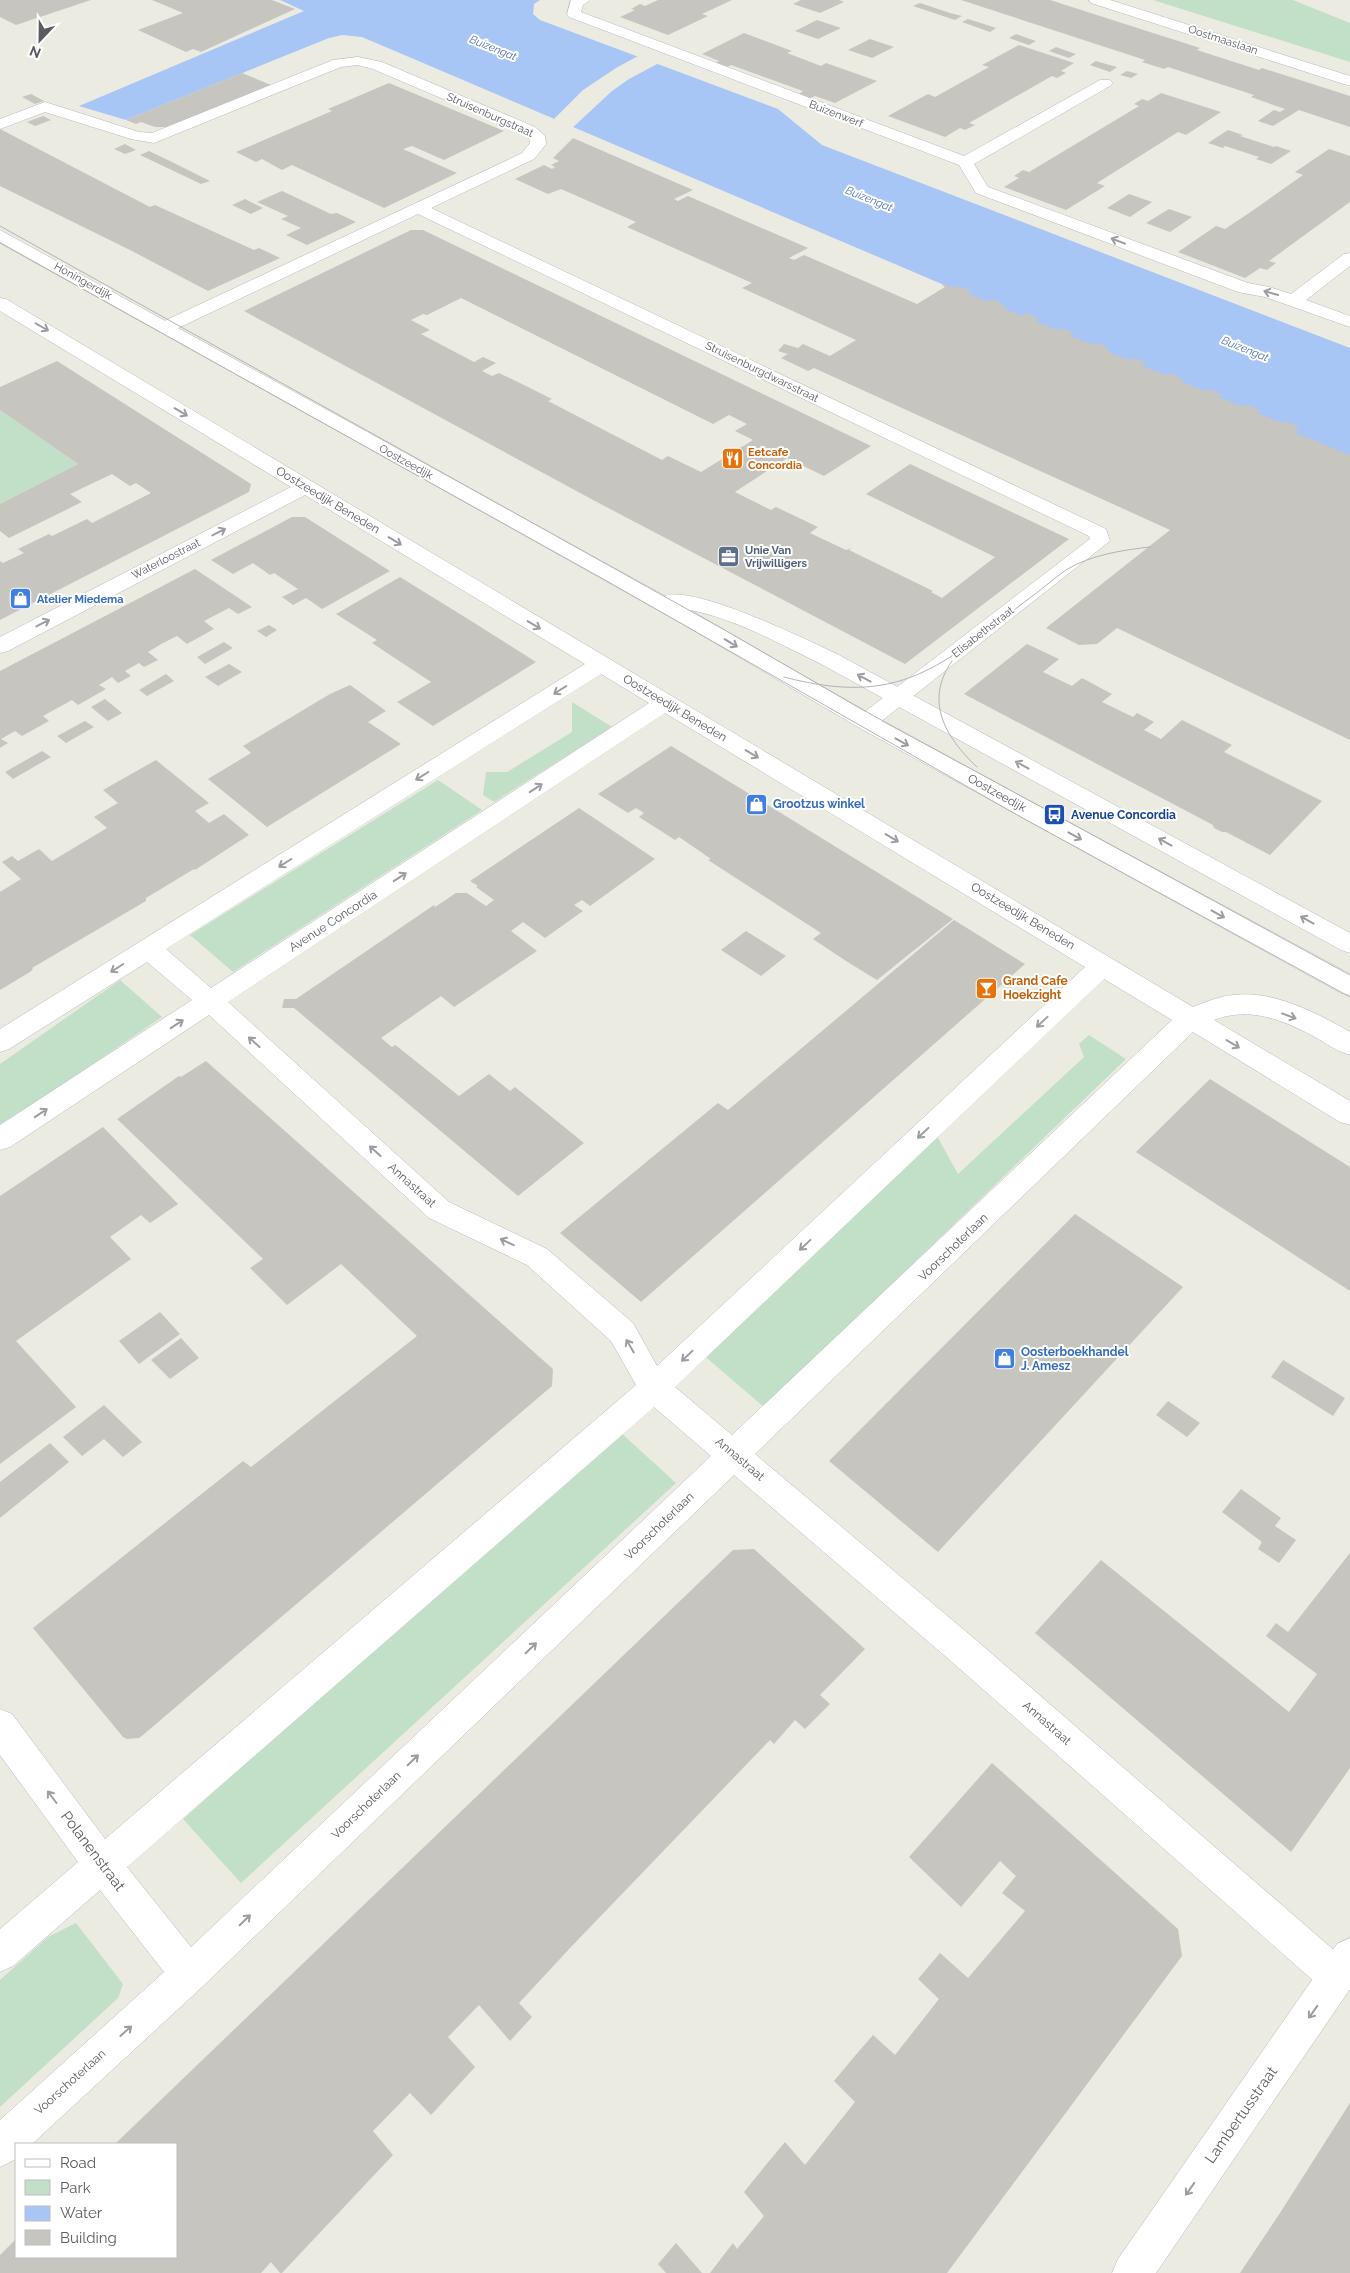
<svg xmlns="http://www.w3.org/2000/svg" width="1350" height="2273" viewBox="0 0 1350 2273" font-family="Raleway,sans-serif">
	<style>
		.green { fill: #c1e0c7 }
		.water { fill: #a8c6f5 }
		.pier { fill: #ebebe2 }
		.building { fill: #c7c5bf; fill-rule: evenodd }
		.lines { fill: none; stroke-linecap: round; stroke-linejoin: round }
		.pedestrian-casing { stroke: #b7b8bd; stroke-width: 1 }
		.minor-casing { stroke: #b7b8bd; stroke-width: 1 }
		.tertiary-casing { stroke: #b7b8bd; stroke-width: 1 }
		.pedestrian { fill: #fff; fill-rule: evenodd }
		.minor { fill: #fff; fill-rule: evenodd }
		.tertiary { fill: #fff; fill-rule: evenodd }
		.tram { stroke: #b2b3b3; stroke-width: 1 }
		.oneway { stroke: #9c9da0 }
		.labels { text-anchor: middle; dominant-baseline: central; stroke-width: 4; stroke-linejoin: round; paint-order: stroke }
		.far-street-label { font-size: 11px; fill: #5a5c61; stroke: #fff }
		.far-water-label { font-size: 11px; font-style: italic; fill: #4f6eb5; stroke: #fff }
		.far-food-label { font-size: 11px; font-weight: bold; fill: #c56008; stroke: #fff; text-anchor: start }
		.far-service-label { font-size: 11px; font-weight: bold; fill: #4e5e75; stroke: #fff; text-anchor: start }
		.far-shop-label { font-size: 11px; font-weight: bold; fill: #366cbe; stroke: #fff; text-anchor: start }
		.street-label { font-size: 12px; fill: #5a5c61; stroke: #fff }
		.shop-label { font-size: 12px; font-weight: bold; fill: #366cbe; stroke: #fff; text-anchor: start }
		.transit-label { font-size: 12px; font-weight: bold; fill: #164399; stroke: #fff; text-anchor: start }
		.food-label { font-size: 12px; font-weight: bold; fill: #c56008; stroke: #fff; text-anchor: start }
		.near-street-label { font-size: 15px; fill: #5a5c61; stroke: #fff }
	</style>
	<rect width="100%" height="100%" fill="#ebebe2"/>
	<path class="green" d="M1153,0H1293L1350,23V62Z
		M0,410L78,464L0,504Z
		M572,702L612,727L494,802L483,795L486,772H507L572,732Z
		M438,780L482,810L233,972L190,935Z
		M120,980L162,1017L0,1127V1064Z
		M1089,1035L1126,1059L764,1407L701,1353L937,1136L958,1174L1084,1057L1079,1044Z
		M619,1431L676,1483L241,1883L183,1819Z
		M76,1923L123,1984L118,1998L0,2107V1980L48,1937Z"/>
	<path class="water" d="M280,0H540L534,4L533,14L540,20L778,109L822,145L1350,348V458L362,37L342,35L329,38L126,120L79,106L304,11Z"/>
	<path class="pier" d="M640,55L661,62L629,79L612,91L570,130L551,122L583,90L616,68Z"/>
	<path class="building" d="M0,0H91L16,25L0,17Z
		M152,0H272L295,9L201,52L193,49L186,52L138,30L183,13Z
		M658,0H732L702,14L708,16L668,35L620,17L635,10L631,9L640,4L645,6Z
		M801,0H839L844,2L820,13L793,4Z
		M961,0H1050L1200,48L1197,50L1259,70L1262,68L1350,96V127L1299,110L1273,126L1258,121L1274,110L1280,112L1285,109L1251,97L1254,95L1168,67L1164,69L1142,62L1145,60Z
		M920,3L950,13L962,16L955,20L913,6Z
		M968,19L987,25L996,28L990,32L962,22Z
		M817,20L841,28L818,39L795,31Z
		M744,33L792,51L787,53L821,66L826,63L877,81L835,103L815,96L811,98L799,94L803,91L731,65L727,67L715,63L719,61L702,54Z
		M1016,34L1027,38L1036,41L1029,45L1009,38Z
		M870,39L894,47L872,58L848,50Z
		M1019,45L1074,63L1061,71L1066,73L1057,78L1052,76L969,123L975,125L965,130L960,128L945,137L888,116L928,94L935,97L989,67L982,65Z
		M1056,47L1067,51L1076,54L1069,58L1049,51Z
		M1096,61L1106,64L1117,67L1110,72L1090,65Z
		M1127,71L1138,74L1131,78L1120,75Z
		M242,73L271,85L167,127H155L141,122L136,124L126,120Z
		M389,83L504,131L444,160L412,146L403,149L457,173L384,208L292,165L282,170L262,159L256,162L236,152L332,111L328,109Z
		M1161,93L1221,112L1186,135L1178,132L1097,183L1105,186L1066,210L1004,187L1019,178L1014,176L1023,170L1029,172L1139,106L1134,104L1142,99L1148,101Z
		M31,94L44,101L35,104L22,97Z
		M43,116L51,120L35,126L27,122Z
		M0,129L150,207L155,205L254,250L259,248L280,258L208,291L132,251L0,186Z
		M1228,130L1243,135L1240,136L1274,147L1276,146L1291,151L1271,164L1256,159L1259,157L1225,146L1223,148L1208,143Z
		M573,138L693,190L674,199L678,201L688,196L808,248L789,258L794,260L804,255L917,304L945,287L942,285L944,284L954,288L958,286L971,291L967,293L988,302L992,299L1005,305L1001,307L1022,316L1026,313L1039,319L1035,321L1057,330L1061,328L1074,333L1070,336L1093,345L1096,343L1109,348L1106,351L1129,360L1133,358L1146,363L1142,366L1166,375L1170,373L1183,379L1180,381L1203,391L1207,389L1222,394L1218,397L1243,407L1246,404L1260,410L1257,413L1282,423L1285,421L1300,427L1293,432L1350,455V740L1117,628L1097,644L1079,645L1046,628L1170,530L814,368L808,371L781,358L788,354L778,351L784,344L798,348L803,344L830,356L856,340L742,288L752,283L627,227L636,222L561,189L548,194L515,179L544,165L552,169L555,167L551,165L559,161L553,158Z
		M125,144L136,150L125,154L114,149Z
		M1329,149L1350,156V202L1269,261L1276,263L1267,270L1260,268L1245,278L1178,252L1216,226L1225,229L1252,211L1303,175L1295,172Z
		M149,151L170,161L210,181L201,184L140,155Z
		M282,191L331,214L337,213L356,222L307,245L286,235L301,228L281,219L288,216L257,202Z
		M1129,194L1152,202L1130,217L1107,208Z
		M245,199L263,208L251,214L232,205Z
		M1169,209L1192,217L1170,232L1146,223Z
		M411,230H423L871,446L824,476L787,458L735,492L771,510L776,507L818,527L810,533L846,550L852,548L849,550L933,591L931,592L942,598L995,557L866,494L910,464L1069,539L905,664L595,501L244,311ZM461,298L713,424L729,415L747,424L735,431L753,440L701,472L668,456L662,460L548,401L552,399L524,385L499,373L492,376L482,371L496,363L483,357L474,362L421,334L430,330L411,320L423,314L427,315Z
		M57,361L251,484L249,492L0,620V561L3,563L24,553L18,549L49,534L52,536L87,519L92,523L151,493L136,483L130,486L112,474L70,494L82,502L9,538L0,531V504L78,464L0,410V387Z
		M292,517H305L390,571L322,609L306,598L293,605L282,597L298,589L274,573L270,575L253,563L233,574L211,560Z
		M195,569L252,607L238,614L229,608L204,621L214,629L187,644L177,636L163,643L148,652L158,660L144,667L139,663L125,671L131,676L118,683L112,677L99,685L106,689L78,705L72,700L43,716L49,721L22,736L15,731L1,739L8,743L0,748V671Z
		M400,577L468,619L536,662L433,726L397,702L431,682L372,643L377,640L336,614Z
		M269,625L277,630L266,637L257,631Z
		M224,642L233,648L205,664L197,657Z
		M1027,644L1059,659L1043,672L1072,686L1082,678L1112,694L1102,702L1133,717L1137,713L1154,722L1144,730L1161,739L1182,720L1232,745L1224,752L1322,801L1270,855L1226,832H1222L1214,828L1213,825L964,694Z
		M229,664L242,672L218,686L205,677Z
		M166,674L174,681L147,696L139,690Z
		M350,685L386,711L368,722L401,744L267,827L208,779L251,753L243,746L330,694Z
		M105,699L122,713L108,721L91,707Z
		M85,721L94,727L66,743L57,736Z
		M671,746L815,834L953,919L877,980L846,961L813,939L821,933L708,860L711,859L679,837L675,840L639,817L644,813L636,808L628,813L598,794Z
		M42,751L51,757L13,779L5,772Z
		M156,760L209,803L195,811L209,823L224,814L249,835L195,870L194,869L146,898V901L32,968L33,969L30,972L0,990V892L21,879L2,862L12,856L18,861L39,849L52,861L107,828L94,817L118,803L103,790Z
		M579,808L655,859L590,906L582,900L574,905L583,911L545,938L523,922L511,931L537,951L454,1007L441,996L381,1038L392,1047L395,1045L398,1047L459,1096L489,1074L510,1091L515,1087L584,1143L518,1196L294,1008H282L284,999H296L434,905L435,907L456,893H467L486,906L494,900L476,887L478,886L470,881Z
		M954,920L1025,964L641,1302L560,1233L718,1103L728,1110Z
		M746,931L786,956L761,976L721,950Z
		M206,1061L553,1369L552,1386L143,1735L139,1738L127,1739L123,1737L33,1628L243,1461L251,1467L417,1336L341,1264L287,1305L250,1268L263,1259L117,1119L179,1076L181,1077Z
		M1210,1079L1350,1167V1291L1136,1152Z
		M103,1127L178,1204L150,1223L141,1215L110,1237L131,1259L16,1341L76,1407L0,1464V1196Z
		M1075,1214L1183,1287L938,1552L829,1461Z
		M160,1312L180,1334L139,1364L119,1341Z
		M181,1338L199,1358L170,1379L151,1360Z
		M1283,1360L1345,1398L1333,1416L1271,1377Z
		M1168,1401L1200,1423L1187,1437L1156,1415Z
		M104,1405L142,1442L123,1457L104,1439L82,1456L63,1437Z
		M50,1443L69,1462L0,1518V1482Z
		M1241,1489L1281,1518L1275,1526L1296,1540L1279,1563L1258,1549L1262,1542L1222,1512Z
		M754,1549L865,1649L820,1695L830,1704L805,1729L795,1720L774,1744L770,1740L571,1947L519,2003L532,2017L510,2041L479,2005L448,2037L475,2067L431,2115L410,2093L373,2131L393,2155L282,2273H280L271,2262L261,2273H0V2255L16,2239V2257H176V2144H115L733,1550Z
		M1350,1553V1768L1291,1852L1035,1633L1101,1560L1289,1712L1317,1674L1266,1636L1276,1623L1288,1632Z
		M992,1763L1178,1929L1182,1956L947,2273H710L733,2243L737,2249L764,2216L744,2192L765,2166L785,2142L805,2165L855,2102L834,2081L854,2057L873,2035L895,2055L939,1999L918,1979L940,1953L968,1978L1025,1911L1002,1893L1016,1876L1000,1861L961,1907L909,1857Z
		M1350,2103V2273H1240L1280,2213Z
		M676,2243L702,2273H666L658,2264Z"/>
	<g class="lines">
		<defs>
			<path id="pedestrian" d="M964,1635L976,1640L1350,1964V1990L1337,1996L1324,1990L952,1662L947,1651L952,1640Z"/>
			<path id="minor" d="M571,0H590L583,5L581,12L964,156L1100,80H1110L1113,83L1110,86L974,164L988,187L1248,283L1269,287L1291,294L1344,254L1350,253V266L1306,300L1350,316V327L1265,297L1238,292L976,193L959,165L569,17L567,14Z
				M1089,0H1110L1350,76V86L1091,3Z
				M358,57L382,62L535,127L545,136L546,144L534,159L431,208L1106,529L1110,541L874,727L866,729L858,727L855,722L858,717L1090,539L1089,536L418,214L172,331H160L157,327L160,323L514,157L522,153L530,143L529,138L523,133L373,69L358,65L341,67L154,143L131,139L45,112L0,129V119L45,102L139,132L152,133L333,60Z
				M0,298L6,299L1193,1007C1206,1002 1220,996 1234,995C1273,990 1317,1013 1350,1032V1055C1337,1051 1327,1044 1315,1037C1283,1020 1250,1006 1214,1020L1350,1101V1125L1340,1122L1193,1032L755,1454L976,1640L981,1651L976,1662L964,1667L952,1662L734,1475L202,1987L32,2144H16V2159L0,2167V2120L164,1972L100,1890L13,1966L0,1972V1929L78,1862L0,1755V1709L12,1714L105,1839L636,1385L611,1341L527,1265L429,1218L209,1015L10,1147L0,1150V1125L192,1000L147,962L9,1049L0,1052V1029L585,664L305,495L8,651L0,653V637L291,487L0,311ZM601,674L649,703L211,988L166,949ZM665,713L1085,967L657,1366L633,1323L547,1249L449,1202L228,1002ZM1104,979L1172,1020L732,1435L675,1387ZM654,1407L711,1456L191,1947L127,1867Z
				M1350,1938V1989L1156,2273H1112L1118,2259L1337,1944Z"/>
			<path id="tertiary" d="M0,230L665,596C695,585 805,639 837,654L1350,933V953L1341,950L821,664C780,644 736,619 690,610L874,717L1350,974V995L1341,993L858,727L681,623L0,242Z"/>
		</defs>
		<use href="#pedestrian" class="pedestrian-casing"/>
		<use href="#minor" class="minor-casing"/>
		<use href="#tertiary" class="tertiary-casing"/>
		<use href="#pedestrian" class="pedestrian"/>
		<use href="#minor" class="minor"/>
		<use href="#tertiary" class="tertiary"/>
		<path class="tram" d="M0,226L721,628L874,716L1350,975
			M0,243L605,580L1019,816L1350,997
			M952,661C924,701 945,737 977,767
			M784,677C900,708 941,666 1027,600C1040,591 1053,579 1066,570C1090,555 1123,550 1150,547"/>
	</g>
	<defs><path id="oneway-shaft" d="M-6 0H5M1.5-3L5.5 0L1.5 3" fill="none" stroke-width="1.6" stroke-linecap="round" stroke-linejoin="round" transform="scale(1.25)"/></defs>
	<g class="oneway">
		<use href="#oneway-shaft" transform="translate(1118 241) rotate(-159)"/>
		<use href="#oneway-shaft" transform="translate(1271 293) rotate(-164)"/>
		<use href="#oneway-shaft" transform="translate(42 327) rotate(30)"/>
		<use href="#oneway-shaft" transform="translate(181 412) rotate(31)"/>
		<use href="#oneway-shaft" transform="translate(219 532) rotate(-27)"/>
		<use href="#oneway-shaft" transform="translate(395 541) rotate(31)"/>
		<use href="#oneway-shaft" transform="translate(43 623) rotate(-27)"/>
		<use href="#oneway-shaft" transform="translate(534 625) rotate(31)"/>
		<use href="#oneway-shaft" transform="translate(731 643) rotate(31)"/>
		<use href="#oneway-shaft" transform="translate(864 678) rotate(-152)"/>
		<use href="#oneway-shaft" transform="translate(560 690) rotate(148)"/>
		<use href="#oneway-shaft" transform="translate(902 742) rotate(29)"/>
		<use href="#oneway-shaft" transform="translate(752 754) rotate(31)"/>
		<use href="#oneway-shaft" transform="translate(1022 765) rotate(-151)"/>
		<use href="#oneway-shaft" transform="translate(422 776) rotate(148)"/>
		<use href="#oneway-shaft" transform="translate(536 788) rotate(-33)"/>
		<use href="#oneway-shaft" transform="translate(1075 836) rotate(29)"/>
		<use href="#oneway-shaft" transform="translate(892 838) rotate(31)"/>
		<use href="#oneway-shaft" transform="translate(1165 842) rotate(-151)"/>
		<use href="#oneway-shaft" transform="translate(285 863) rotate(148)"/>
		<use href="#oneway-shaft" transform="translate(400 877) rotate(-33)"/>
		<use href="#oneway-shaft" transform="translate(1218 914) rotate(29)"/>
		<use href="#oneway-shaft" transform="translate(1307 920) rotate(-151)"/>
		<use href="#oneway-shaft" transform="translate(117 968) rotate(148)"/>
		<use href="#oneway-shaft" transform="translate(1289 1016) rotate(20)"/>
		<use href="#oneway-shaft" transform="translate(1042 1022) rotate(137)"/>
		<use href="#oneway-shaft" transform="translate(177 1024) rotate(-33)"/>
		<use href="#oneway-shaft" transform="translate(254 1042) rotate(-138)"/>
		<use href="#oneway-shaft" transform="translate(1233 1044) rotate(31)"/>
		<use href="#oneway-shaft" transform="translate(41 1113) rotate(-33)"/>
		<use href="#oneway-shaft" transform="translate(923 1133) rotate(137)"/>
		<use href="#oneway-shaft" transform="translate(375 1151) rotate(-138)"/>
		<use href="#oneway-shaft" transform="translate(507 1242) rotate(-155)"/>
		<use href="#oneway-shaft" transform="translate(805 1245) rotate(137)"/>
		<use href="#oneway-shaft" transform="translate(630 1346) rotate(-120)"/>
		<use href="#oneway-shaft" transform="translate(687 1356) rotate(137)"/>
		<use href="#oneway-shaft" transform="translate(531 1648) rotate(-44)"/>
		<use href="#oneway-shaft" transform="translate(413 1760) rotate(-44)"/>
		<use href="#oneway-shaft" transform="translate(52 1797) rotate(-127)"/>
		<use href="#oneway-shaft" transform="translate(245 1920) rotate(-44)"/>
		<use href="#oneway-shaft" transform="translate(1313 2012) rotate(125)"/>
		<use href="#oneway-shaft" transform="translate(126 2031) rotate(-42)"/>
		<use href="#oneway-shaft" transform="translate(1190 2189) rotate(125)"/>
	</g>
	<defs>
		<symbol id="restaurant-square" viewBox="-11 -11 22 22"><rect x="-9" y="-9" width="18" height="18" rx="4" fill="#e8710a" stroke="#fff"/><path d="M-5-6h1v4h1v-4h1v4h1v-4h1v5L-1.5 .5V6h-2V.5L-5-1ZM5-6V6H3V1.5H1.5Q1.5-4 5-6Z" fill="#fff"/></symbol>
		<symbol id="office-square" viewBox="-11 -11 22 22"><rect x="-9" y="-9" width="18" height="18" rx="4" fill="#5c6f8a" stroke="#fff"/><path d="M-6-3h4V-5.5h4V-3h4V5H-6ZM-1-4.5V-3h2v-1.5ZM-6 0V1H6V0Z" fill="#fff"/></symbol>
		<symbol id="shop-square" viewBox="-11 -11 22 22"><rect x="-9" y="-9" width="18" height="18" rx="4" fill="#3f7fe0" stroke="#fff"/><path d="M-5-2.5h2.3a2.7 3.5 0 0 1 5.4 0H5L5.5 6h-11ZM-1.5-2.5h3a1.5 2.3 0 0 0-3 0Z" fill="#fff"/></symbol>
		<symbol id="bus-square" viewBox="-11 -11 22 22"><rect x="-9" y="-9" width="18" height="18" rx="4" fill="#1a4fb4" stroke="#fff"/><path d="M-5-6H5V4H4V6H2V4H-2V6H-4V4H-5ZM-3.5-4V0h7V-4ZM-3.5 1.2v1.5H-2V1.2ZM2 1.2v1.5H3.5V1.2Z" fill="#fff"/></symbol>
		<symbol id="bar-square" viewBox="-11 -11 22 22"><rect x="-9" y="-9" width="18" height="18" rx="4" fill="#e8710a" stroke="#fff"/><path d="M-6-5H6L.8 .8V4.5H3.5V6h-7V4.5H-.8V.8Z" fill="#fff"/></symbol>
	</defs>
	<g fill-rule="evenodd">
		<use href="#restaurant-square" x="720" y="446" width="25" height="25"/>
		<use href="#office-square" x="716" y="544" width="25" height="25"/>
		<use href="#shop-square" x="8" y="586" width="25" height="25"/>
		<use href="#shop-square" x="744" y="792" width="25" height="25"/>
		<use href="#bus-square" x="1042" y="802" width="25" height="25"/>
		<use href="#bar-square" x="974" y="976" width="25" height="25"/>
		<use href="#shop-square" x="992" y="1346" width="25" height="25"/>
	</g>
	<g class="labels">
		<g class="far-street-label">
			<text transform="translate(1223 40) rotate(18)">Oostmaaslaan</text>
			<text transform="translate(836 114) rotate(21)">Buizenwerf</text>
			<text transform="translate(490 115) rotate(24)">Struisenburgstraat</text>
			<text transform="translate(83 281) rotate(29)">Honingerdijk</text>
			<text transform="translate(762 372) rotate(26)">Struisenburgdwarsstraat</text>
			<text transform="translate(406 462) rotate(29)">Oostzeedijk</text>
			<text transform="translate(166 559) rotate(-27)">Waterloostraat</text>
			<text transform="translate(983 632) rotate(-38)">Elisabethstraat</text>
		</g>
		<g class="far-water-label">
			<text transform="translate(493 48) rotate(22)">Buizengat</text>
			<text transform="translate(869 199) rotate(22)">Buizengat</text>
			<text transform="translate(1245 349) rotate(22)">Buizengat</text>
		</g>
		<g class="far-food-label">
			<text x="748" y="452">Eetcafe<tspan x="748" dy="13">Concordia</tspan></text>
		</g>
		<g class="far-service-label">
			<text x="745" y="550">Unie Van<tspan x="745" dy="13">Vrijwilligers</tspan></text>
		</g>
		<g class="far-shop-label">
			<text x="37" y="599">Atelier Miedema</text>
		</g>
		<g class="street-label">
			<text transform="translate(328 500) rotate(31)">Oostzeedijk Beneden</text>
			<text transform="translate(675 708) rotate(31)">Oostzeedijk Beneden</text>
			<text transform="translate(997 793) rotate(29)">Oostzeedijk</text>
			<text transform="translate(1023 916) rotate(31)">Oostzeedijk Beneden</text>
			<text transform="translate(333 921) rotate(-33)">Avenue Concordia</text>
			<text transform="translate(412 1185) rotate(42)">Annastraat</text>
			<text transform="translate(953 1247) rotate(-44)">Voorschoterlaan</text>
			<text transform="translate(740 1459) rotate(40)">Annastraat</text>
			<text transform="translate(659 1526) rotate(-44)">Voorschoterlaan</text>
			<text transform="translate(1047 1723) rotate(41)">Annastraat</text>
			<text transform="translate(366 1805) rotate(-44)">Voorschoterlaan</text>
			<text transform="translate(70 2082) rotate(-42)">Voorschoterlaan</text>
		</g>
		<g class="shop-label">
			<text x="773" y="804">Grootzus winkel</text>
			<text x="1021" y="1352">Oosterboekhandel<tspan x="1021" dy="14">J. Amesz</tspan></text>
		</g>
		<g class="transit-label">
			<text x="1071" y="815">Avenue Concordia</text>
		</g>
		<g class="food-label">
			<text x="1003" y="981">Grand Cafe<tspan x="1003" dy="14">Hoekzight</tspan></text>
		</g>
		<g class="near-street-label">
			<text transform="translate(93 1851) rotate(53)">Polanenstraat</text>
			<text transform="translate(1241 2115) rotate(-55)">Lambertusstraat</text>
		</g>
	</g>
	<rect x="15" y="2143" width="162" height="115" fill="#ffffff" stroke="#bdbec0"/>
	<rect x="25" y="2159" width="25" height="8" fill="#ffffff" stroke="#bdbec0"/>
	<text x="60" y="2168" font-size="15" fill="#5a5c61">Road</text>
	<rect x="25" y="2180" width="25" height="15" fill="#c1e0c7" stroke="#bdbec0"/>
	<text x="60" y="2193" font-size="15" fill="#5a5c61">Park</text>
	<rect x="25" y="2206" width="25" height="15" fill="#a8c6f5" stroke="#bdbec0"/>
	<text x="60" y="2218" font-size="15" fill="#5a5c61">Water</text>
	<rect x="25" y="2230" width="25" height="15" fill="#c7c5bf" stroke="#bdbec0"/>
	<text x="60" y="2243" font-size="15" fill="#5a5c61">Building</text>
	<g transform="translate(40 40) rotate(202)" stroke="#ffffff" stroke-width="4" paint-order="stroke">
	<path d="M0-4L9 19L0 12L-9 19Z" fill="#5a5c61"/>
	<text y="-8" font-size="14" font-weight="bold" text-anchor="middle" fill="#5a5c61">N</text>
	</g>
</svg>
